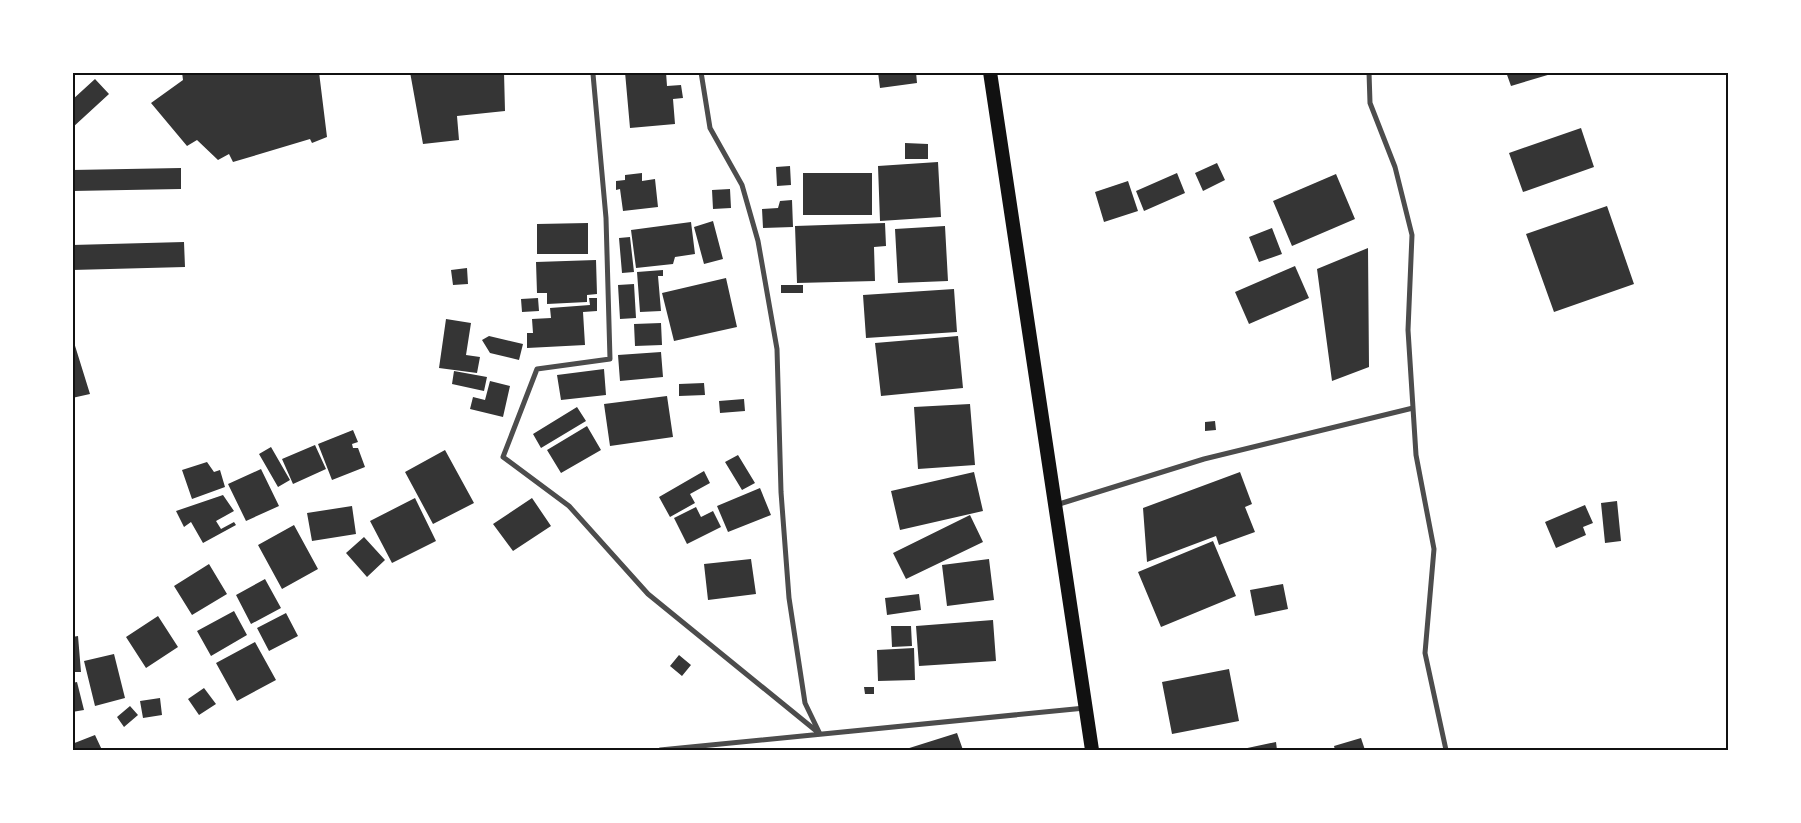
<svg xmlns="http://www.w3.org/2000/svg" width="1801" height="823" viewBox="0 0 1801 823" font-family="'Titillium Web',sans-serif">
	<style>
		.building { fill: #353535 }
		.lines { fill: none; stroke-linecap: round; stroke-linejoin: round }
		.minor { stroke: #4c4c4c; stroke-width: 5 }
		.trunk { stroke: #111; stroke-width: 14 }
		.neatline { fill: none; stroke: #111; stroke-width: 2 }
	</style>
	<rect width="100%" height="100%" fill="#fff"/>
	<path class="building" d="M182,72H319L327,137L312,143L310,139L233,162L229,154L218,160L197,140L187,146L151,103L183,80Z
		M410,72H504L505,111L457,116L459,140L423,144Z
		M625,72H666L667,86L681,85L683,98L673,99L675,124L630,128Z
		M878,72H916L917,83L880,88Z
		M1506,72H1550L1551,74L1511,86Z
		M95,79L109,94L72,128V100Z
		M1581,128L1594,167L1523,192L1509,153Z
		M905,143L928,144V159H905Z
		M938,162L941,217L880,221L878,166Z
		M1217,163L1225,180L1203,191L1195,173Z
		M790,166L791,185L777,186L776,167Z
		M181,168V189L72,191V170Z
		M642,173V181L655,179L658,207L623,211L620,189L616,190V181L625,180V175Z
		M803,173H872V215H803Z
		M1177,173L1185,193L1144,211L1136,191Z
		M1336,174L1355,219L1292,246L1273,201Z
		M1128,181L1138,211L1104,222L1095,192Z
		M730,189L731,208L713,209L712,190Z
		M792,200L793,227L763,228L762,209L778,208L780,201Z
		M1607,206L1634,284L1554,312L1526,234Z
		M713,221L723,259L704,264L694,227Z
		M691,222L695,254L675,257L673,264L636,268L631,230Z
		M588,223V254H537V224Z
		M885,223L886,246L874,247L875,281L797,283L795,226Z
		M945,226L948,281L898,283L895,229Z
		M1272,228L1282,254L1259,262L1249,237Z
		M630,237L634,272L622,273L619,238Z
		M184,242L185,267L72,270V245Z
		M1368,248L1369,367L1332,381L1317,269Z
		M596,260L597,294L587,295V302L547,304V293H537L536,262Z
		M1295,266L1309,298L1249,324L1235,292Z
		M467,268L468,284L453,285L451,270Z
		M663,270V276H658L661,311L640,312L637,272Z
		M726,278L737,327L674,341L662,293Z
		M634,284L636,318L620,319L618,285Z
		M781,285H803V293H781Z
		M954,289L957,332L866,338L863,295Z
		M538,298L539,311L522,312L521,299Z
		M589,298H597V311L583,312L585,345L527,348V333H533L532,319L551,318L550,308L590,305Z
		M446,319L471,323L466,355L480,357L477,373L439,368Z
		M661,323L662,345L635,346L634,324Z
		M72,336L90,394L72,398Z
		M489,336L523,344L519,360L490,353L482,340Z
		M958,336L963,388L881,396L875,343Z
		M661,352L663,377L620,381L618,355Z
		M604,369L606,395L561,400L557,375Z
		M454,371L487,377L484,391L452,384Z
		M490,381L510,386L503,417L470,409L473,397L485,400Z
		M704,383L705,395L679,396V384Z
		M667,396L673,437L610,446L604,404Z
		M744,399L745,411L720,413L719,401Z
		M970,404L975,465L918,469L914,407Z
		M577,407L586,421L541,448L533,434Z
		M1215,421L1216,430L1205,431V422Z
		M587,426L601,450L561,473L547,450Z
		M353,430L358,442L352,444L353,448H358L365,467L332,480L318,444Z
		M315,445L326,469L293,484L282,459Z
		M271,447L290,480L278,487L259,454Z
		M445,450L474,503L433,524L405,472Z
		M738,455L755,483L742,490L725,462Z
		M207,462L214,472L220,470L225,487L192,499L182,470Z
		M261,469L279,506L246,521L228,484Z
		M704,471L710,483L690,494L695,503L670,517L659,497Z
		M974,472L983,511L900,530L891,491Z
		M1240,472L1252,504L1245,507L1255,532L1219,545L1216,536L1147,562L1143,508Z
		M760,488L771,515L728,532L717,506Z
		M223,495L234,511L216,521L221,529L234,522L236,525L203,543L191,522L184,527L176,511Z
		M415,498L436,541L392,563L370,521Z
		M532,498L551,526L513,551L493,524Z
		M1617,501L1621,541L1605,543L1601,503Z
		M1585,505L1593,523L1583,527L1586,535L1556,548L1545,522Z
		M352,506L356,534L312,541L307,513Z
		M696,507L701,517L713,511L721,527L687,544L674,518Z
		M970,515L983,542L906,579L893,553Z
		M294,525L318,569L282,589L258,545Z
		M364,537L385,560L367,577L346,553Z
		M1213,541L1236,596L1161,627L1138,572Z
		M751,559L756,594L708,600L704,564Z
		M989,559L994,600L947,606L942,565Z
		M209,564L227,594L192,615L174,586Z
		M265,579L281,608L251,624L236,595Z
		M1283,584L1288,609L1255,616L1250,590Z
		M919,594L921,610L887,615L885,598Z
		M234,611L247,635L211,656L197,631Z
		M286,613L298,636L269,651L257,628Z
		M158,616L178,647L146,668L126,637Z
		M993,620L996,661L919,666L916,626Z
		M891,626H911L912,646L892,647Z
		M78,636L81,672H72V637Z
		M255,642L276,680L237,701L216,663Z
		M914,648L915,680L878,681L877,650Z
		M114,654L125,698L95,706L84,661Z
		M679,655L691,665L682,676L670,666Z
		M1229,669L1239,721L1172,734L1162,682Z
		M77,682L84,710L72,712V683Z
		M864,687H874V694H865Z
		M204,688L216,704L199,715L188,699Z
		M160,698L162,715L143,718L140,701Z
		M130,706L138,715L124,727L117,717Z
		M957,733L963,750H903Z
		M95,735L102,750H72V744Z
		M1361,738L1365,750H1335L1334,746Z
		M1276,742L1277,750H1238Z"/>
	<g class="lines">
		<path class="minor" d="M701,72L710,128L742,185L758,241L777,349L781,492L789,598L805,703L819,732
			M1369,72L1370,103L1395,167L1412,235L1408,330L1413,408
			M593,74L606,218L610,359L537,369L503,457L569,506L648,594L820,734
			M1056,505L1204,459L1413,408L1416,455L1434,549L1425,653L1446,750
			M660,750L1085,708"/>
		<path class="trunk" d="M990,72L1092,750"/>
	</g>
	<rect width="1801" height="823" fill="none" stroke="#ffffff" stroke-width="148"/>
	<rect x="74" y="74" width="1653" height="675" class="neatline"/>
</svg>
